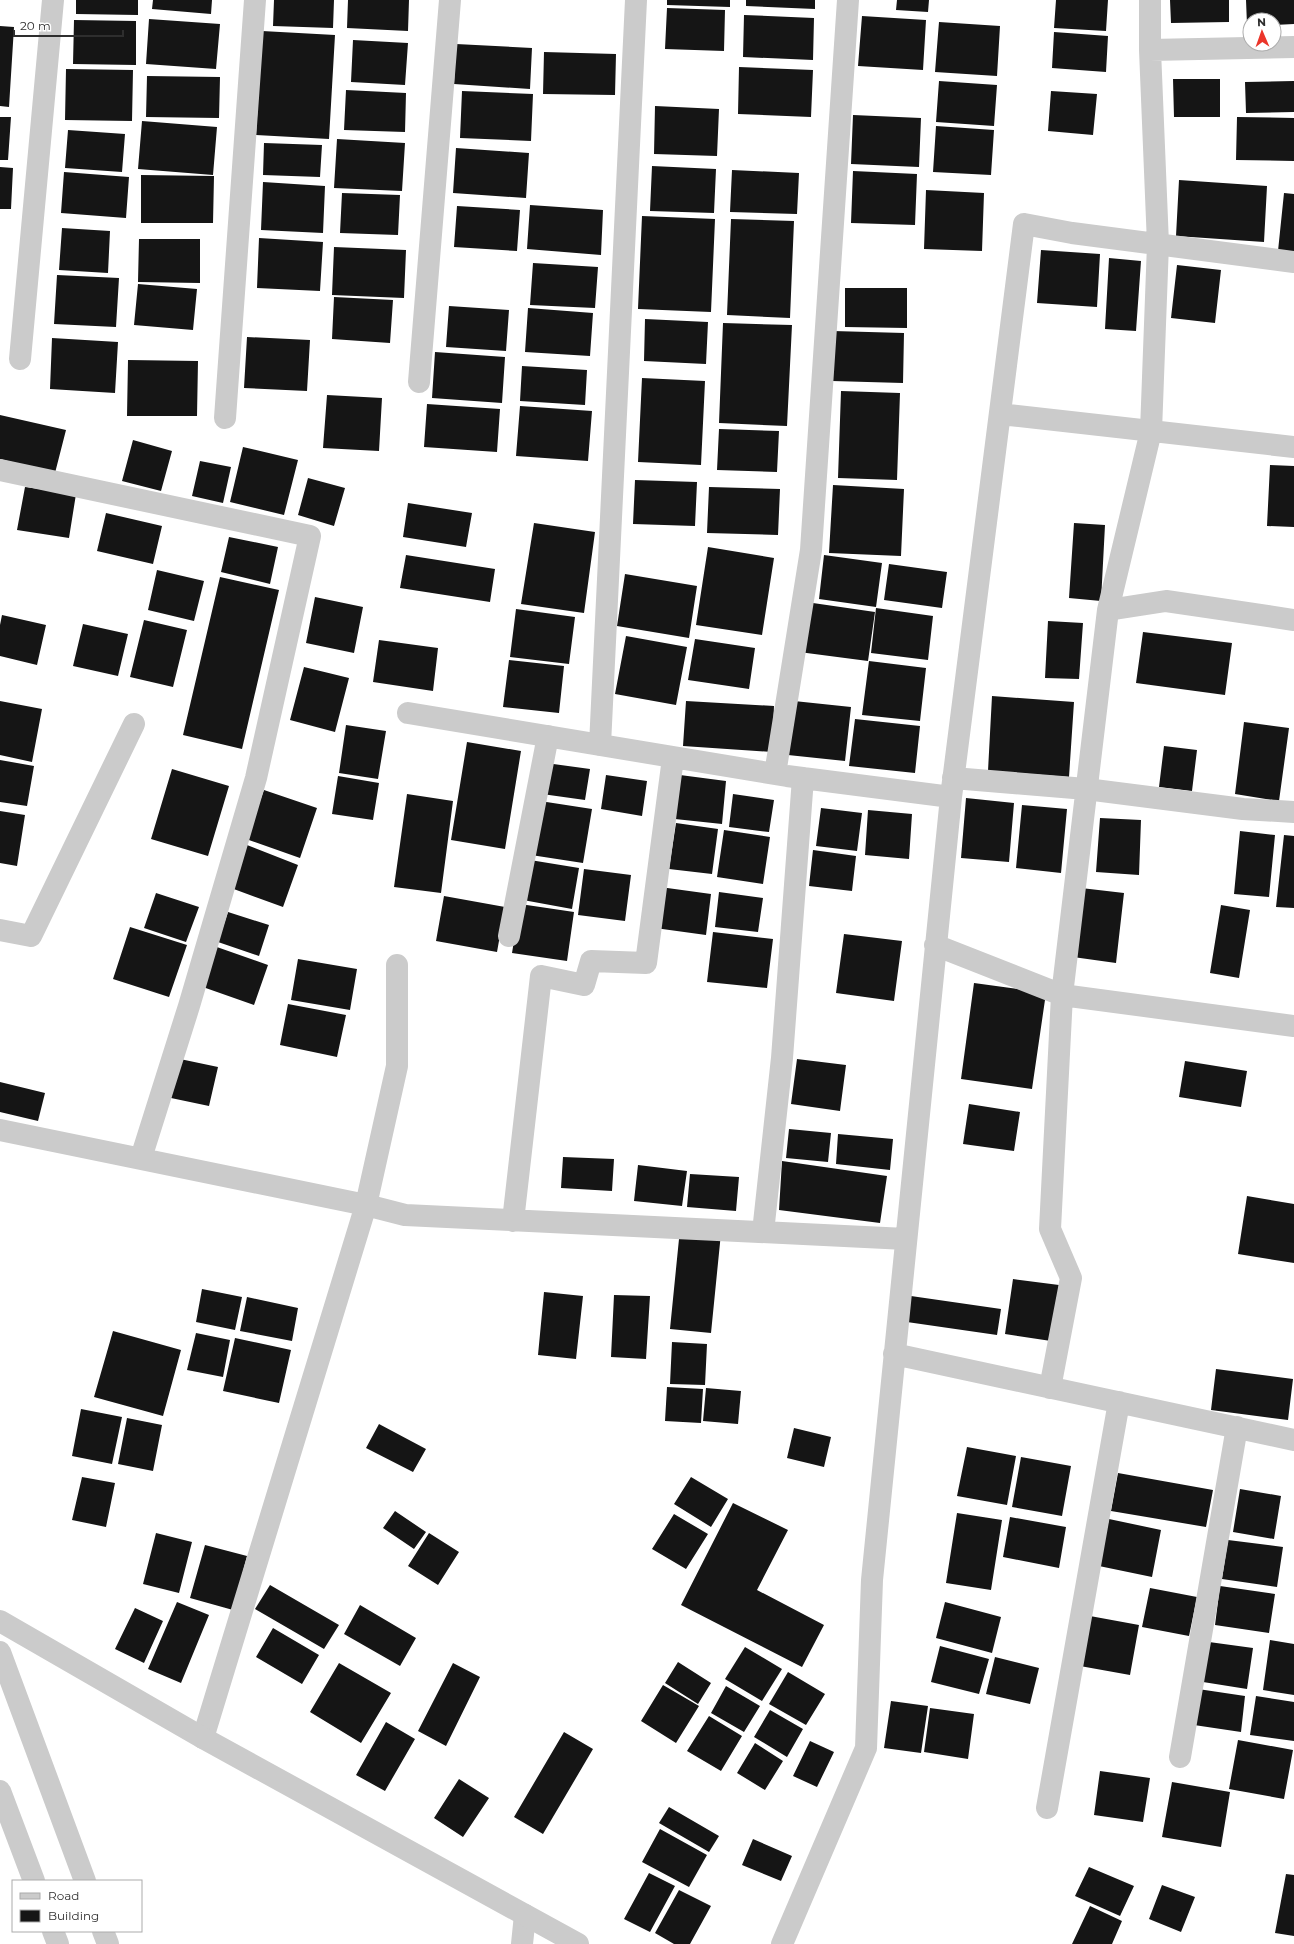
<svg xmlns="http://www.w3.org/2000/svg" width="1294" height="1944" viewBox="0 0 1294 1944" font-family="Montserrat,sans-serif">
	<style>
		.building { fill: #151515 }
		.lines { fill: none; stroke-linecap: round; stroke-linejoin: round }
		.minor { stroke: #cbcbcb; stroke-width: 22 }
		.tertiary { stroke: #cbcbcb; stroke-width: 22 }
	</style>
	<rect width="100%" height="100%" fill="#fff"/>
	<path class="building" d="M76,0H138V15L76,14Z
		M153,0H212L211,14L152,9Z
		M274,0H334L333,28L273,26Z
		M348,0H409L408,31L347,28Z
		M667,0H730V7L667,5Z
		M746,0H815V9L746,6Z
		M897,0H929L928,12L896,10Z
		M1056,0H1108L1106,31L1054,28Z
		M1170,0H1229V22L1171,23Z
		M1246,0H1294V24L1274,25V20H1250V25H1247Z
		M667,8L725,10L724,51L665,49Z
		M744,15L814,18L813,60L743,57Z
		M862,16L926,20L923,70L858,66Z
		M149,19L220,24L216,69L146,64Z
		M74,20L136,21V65L73,64Z
		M939,22L1000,26L997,76L935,72Z
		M0,26L14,27L9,107L0,106Z
		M262,31L335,35L329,139L256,135Z
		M1054,32L1108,36L1106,72L1052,68Z
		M353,40L408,43L405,85L351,82Z
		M456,44L532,48L530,89L454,84Z
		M544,52L616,54L615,95L543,94Z
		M739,67L813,70L811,117L738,114Z
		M66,69L133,70L132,121L65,120Z
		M147,76L220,77L219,118L146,117Z
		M1173,79H1220V117H1174Z
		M939,81L997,85L994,126L936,122Z
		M1294,81V112L1246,113L1245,82Z
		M346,90L406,93L405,132L344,130Z
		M462,91L533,94L531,141L460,138Z
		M1051,91L1097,94L1093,135L1048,131Z
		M655,106L719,109L717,156L654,154Z
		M853,115L921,118L919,167L851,164Z
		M0,117H11L8,160H0Z
		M1237,117L1294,118V161L1236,160Z
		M142,121L217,127L213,175L138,169Z
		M936,126L994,130L991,175L933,172Z
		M68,130L125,134L122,172L65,168Z
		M337,139L405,143L402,191L334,188Z
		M264,143L322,145L320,177L263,175Z
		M456,148L529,153L526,198L453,193Z
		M652,166L716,169L714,213L650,211Z
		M0,167L13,168L11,209H0Z
		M732,170L799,173L797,214L730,212Z
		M853,171L917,174L915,225L851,223Z
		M64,172L129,177L126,218L61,213Z
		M141,175L214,176L213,223H141Z
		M1179,180L1267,186L1264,242L1176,236Z
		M263,182L325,186L323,233L261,230Z
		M926,190L984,193L982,251L924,249Z
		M342,193L400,195L398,235L340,233Z
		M1284,193L1294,194V252L1278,251Z
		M530,205L603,210L601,255L527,249Z
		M457,206L520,210L517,251L454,247Z
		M642,216L715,219L711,312L638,309Z
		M731,219L794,221L790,318L727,315Z
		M62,228L110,231L108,273L59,270Z
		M259,238L323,242L320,291L257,288Z
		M139,239H200V283L138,282Z
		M334,247L406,250L404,298L332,295Z
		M1041,250L1100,254L1097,307L1037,303Z
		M1109,258L1141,261L1136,331L1105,329Z
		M533,263L598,267L595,308L530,305Z
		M1177,265L1221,270L1215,323L1171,318Z
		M57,275L119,278L116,327L54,324Z
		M138,284L197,289L193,330L134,325Z
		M845,288H907V328L845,327Z
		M334,297L393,300L390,343L332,339Z
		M449,306L509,310L506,351L446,347Z
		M528,308L593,313L590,356L525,352Z
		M645,319L708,322L706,364L644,361Z
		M723,323L792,325L787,426L719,423Z
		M833,331L904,333L903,383L832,381Z
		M247,337L310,340L307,391L244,388Z
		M52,338L118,342L115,393L50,389Z
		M435,352L505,357L502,403L432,398Z
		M128,360L198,361L197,416H127Z
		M522,366L587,370L585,405L520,401Z
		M642,378L705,381L701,465L638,462Z
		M841,391L900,393L897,480L838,478Z
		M327,395L382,398L379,451L323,448Z
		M427,404L500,409L497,452L424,447Z
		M520,406L592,411L588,461L516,456Z
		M0,415L66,430L55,473L0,459Z
		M719,429L779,431L777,472L717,470Z
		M133,440L172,451L161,491L122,481Z
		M243,447L298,460L284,515L230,502Z
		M200,461L231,467L223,503L192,496Z
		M1270,465L1294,466V527L1267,526Z
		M308,478L345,488L334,526L298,515Z
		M635,480L697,482L695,526L633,524Z
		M833,485L904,489L901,556L829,553Z
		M25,487L76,494L69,538L17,530Z
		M709,487L780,489L778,535L707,533Z
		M408,503L472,513L466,547L403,537Z
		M106,513L162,526L153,564L97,551Z
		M534,523L595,532L584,613L521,604Z
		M1074,523L1105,525L1101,601L1069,598Z
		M229,537L278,547L270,584L221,572Z
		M708,547L774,558L762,635L696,625Z
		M406,555L495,569L490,602L400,588Z
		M824,555L882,563L876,607L819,599Z
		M889,564L947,572L942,608L884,600Z
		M157,570L204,581L194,621L148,610Z
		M625,574L697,586L689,638L617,626Z
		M220,577L279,590L242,749L183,735Z
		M315,597L363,607L354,653L306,643Z
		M806,602L875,612L868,661L799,652Z
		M876,608L933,616L928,660L871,653Z
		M516,609L575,617L569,664L510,657Z
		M2,615L46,625L37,665L0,656V625Z
		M144,620L187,630L173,687L130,677Z
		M1048,621L1083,623L1079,679L1045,678Z
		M83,624L128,634L118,676L73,666Z
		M1143,632L1232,643L1225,695L1136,683Z
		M626,636L687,647L676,705L615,694Z
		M695,639L755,648L749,689L688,680Z
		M379,640L438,648L433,691L373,682Z
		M509,660L564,666L559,713L503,707Z
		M869,661L926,668L920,721L862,715Z
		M304,667L349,678L335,732L290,720Z
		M992,696L1074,702L1069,777L988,771Z
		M0,701L42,709L32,762L0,755Z
		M686,701L774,706L772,752L683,746Z
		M794,701L851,707L845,761L788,755Z
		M855,719L920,726L915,773L849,766Z
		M1244,722L1289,728L1279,801L1235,794Z
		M346,725L386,731L378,779L339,773Z
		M467,742L521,751L505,849L451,840Z
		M1164,746L1197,750L1192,791L1159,787Z
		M0,760L34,766L27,806L0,802Z
		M546,763L590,769L585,800L542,794Z
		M172,769L229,786L208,856L151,839Z
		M606,775L647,781L642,816L601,809Z
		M680,775L726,781L722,824L675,819Z
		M338,776L379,783L373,820L332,814Z
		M264,790L317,808L300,858L246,839Z
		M407,794L453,801L441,893L394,887Z
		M733,794L774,800L769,832L729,827Z
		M966,798L1014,803L1009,862L961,858Z
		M540,801L592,809L583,863L531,855Z
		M1022,805L1067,809L1061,873L1016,868Z
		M821,808L862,813L857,851L816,846Z
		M868,810L912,814L909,859L865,855Z
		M0,811L25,815L17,866L0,863Z
		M1100,818L1141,820L1139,875L1096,872Z
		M676,823L718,829L712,874L669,869Z
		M724,830L770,837L763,884L717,877Z
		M1240,831L1275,835L1269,897L1234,894Z
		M1284,835L1294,836V908L1276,907Z
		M247,845L298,865L283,907L231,888Z
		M813,850L856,856L852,891L809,886Z
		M530,860L579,868L572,909L523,900Z
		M584,869L631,875L625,921L578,915Z
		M660,887L711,894L706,935L655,928Z
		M1081,888L1124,893L1116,963L1073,957Z
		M719,892L763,898L758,932L715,927Z
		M156,893L199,907L186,942L144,928Z
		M444,896L505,907L497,952L436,941Z
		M520,904L574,912L567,961L512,953Z
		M1221,905L1250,910L1239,978L1210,973Z
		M228,912L269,925L259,956L218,942Z
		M130,927L187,945L169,997L113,979Z
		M713,932L773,939L767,988L707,982Z
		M844,934L902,941L894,1001L836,993Z
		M214,946L268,965L254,1005L200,986Z
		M298,959L357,969L350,1010L291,1000Z
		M974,983L1046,993L1032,1089L961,1079Z
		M288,1004L346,1015L337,1057L280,1045Z
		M180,1059L218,1067L209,1106L171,1098Z
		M797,1059L846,1065L840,1111L791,1104Z
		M1185,1061L1247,1071L1241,1107L1179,1097Z
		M0,1082L45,1093L38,1121L0,1112Z
		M969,1104L1020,1112L1014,1151L963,1144Z
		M789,1129L831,1133L828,1162L786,1158Z
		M838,1134L893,1139L890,1170L836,1164Z
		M563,1157L614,1159L612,1191L561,1188Z
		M782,1161L887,1176L880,1223L779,1210Z
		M638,1165L687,1171L682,1206L634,1201Z
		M690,1174L739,1177L736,1211L687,1207Z
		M1247,1196L1294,1204V1263L1238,1254Z
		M680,1229L721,1233L711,1333L670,1329Z
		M1013,1279L1059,1285L1051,1341L1005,1334Z
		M202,1289L242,1297L235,1330L196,1322Z
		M544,1292L583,1296L576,1359L538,1355Z
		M614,1295L650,1296L646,1359L611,1357Z
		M904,1295L1001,1309L997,1335L900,1321Z
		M247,1297L298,1308L292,1341L240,1331Z
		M113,1331L181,1350L163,1416L94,1397Z
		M196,1333L230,1340L223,1377L187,1370Z
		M235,1338L291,1350L279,1403L223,1391Z
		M672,1342L707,1344L705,1385L670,1384Z
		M1216,1369L1293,1379L1288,1420L1211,1410Z
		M667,1387L703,1389L701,1423L665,1421Z
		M706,1388L741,1391L738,1424L703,1421Z
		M81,1409L122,1417L112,1464L72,1456Z
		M127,1418L162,1425L153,1471L118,1464Z
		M379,1424L426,1449L413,1472L366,1448Z
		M794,1428L831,1437L824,1467L787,1458Z
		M967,1447L1016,1456L1007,1505L957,1496Z
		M1021,1457L1071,1466L1062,1516L1012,1507Z
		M1118,1473L1213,1490L1206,1527L1111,1511Z
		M82,1477L115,1483L106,1527L72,1520Z
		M691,1477L728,1499L711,1527L674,1504Z
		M1240,1489L1281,1496L1274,1539L1233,1532Z
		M733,1503L788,1530L757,1590L824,1625L802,1667L681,1605Z
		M395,1511L426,1532L414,1549L383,1528Z
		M957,1513L1002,1520L991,1590L946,1583Z
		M674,1514L708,1534L686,1569L652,1549Z
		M1010,1517L1066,1527L1059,1568L1003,1557Z
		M1109,1519L1161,1530L1152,1577L1099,1566Z
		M156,1533L192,1542L179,1593L143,1584Z
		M429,1533L459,1552L438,1585L408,1566Z
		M1228,1540L1283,1547L1277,1587L1222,1579Z
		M205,1545L247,1556L233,1610L190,1598Z
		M270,1585L339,1625L324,1649L255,1609Z
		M1220,1586L1275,1594L1269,1633L1215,1625Z
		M1150,1588L1197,1597L1189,1636L1142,1627Z
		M177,1602L209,1615L181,1683L148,1669Z
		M945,1602L1001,1617L992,1653L936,1638Z
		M360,1605L416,1638L400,1666L344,1634Z
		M135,1608L163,1621L144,1663L115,1649Z
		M1090,1616L1139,1625L1130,1675L1080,1666Z
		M273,1628L319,1655L302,1684L256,1657Z
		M1270,1640L1294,1644V1695L1263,1690Z
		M1209,1642L1253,1648L1247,1689L1203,1682Z
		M940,1646L989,1659L979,1694L931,1682Z
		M745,1647L782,1669L762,1701L725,1679Z
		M995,1657L1039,1668L1030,1704L986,1694Z
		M678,1662L711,1683L698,1704L665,1683Z
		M339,1663L391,1693L361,1743L310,1712Z
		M453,1663L480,1677L446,1746L418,1731Z
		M788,1672L825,1694L806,1725L769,1704Z
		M663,1685L699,1706L676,1743L641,1721Z
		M726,1686L760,1706L744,1732L711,1713Z
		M1198,1689L1245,1696L1241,1732L1194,1725Z
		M1256,1696L1294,1702V1741L1250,1735Z
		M891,1701L928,1706L921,1753L884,1748Z
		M930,1708L974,1714L968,1759L924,1752Z
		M770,1710L803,1729L787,1757L754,1737Z
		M709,1716L742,1736L721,1771L687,1751Z
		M386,1722L415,1739L385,1791L356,1775Z
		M564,1732L593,1749L543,1834L514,1817Z
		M1238,1740L1293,1750L1284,1799L1229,1789Z
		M810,1741L834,1752L817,1787L793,1776Z
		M755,1743L783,1761L765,1790L737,1773Z
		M1100,1771L1150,1778L1143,1822L1094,1815Z
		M459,1779L489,1798L463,1837L434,1818Z
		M1172,1782L1230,1792L1221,1847L1162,1837Z
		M669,1807L719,1836L709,1852L659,1823Z
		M660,1829L707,1855L689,1887L642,1862Z
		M753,1839L792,1856L781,1881L742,1865Z
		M1089,1867L1134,1886L1120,1916L1075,1896Z
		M649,1873L675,1886L650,1932L624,1919Z
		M1286,1874L1294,1875V1936L1275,1933Z
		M1162,1885L1195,1897L1181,1932L1149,1919Z
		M679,1890L711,1906L690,1944H674L655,1933Z
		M1090,1906L1122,1921L1112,1944H1072Z"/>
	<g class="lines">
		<path class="minor" d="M1150,0V50L1294,47
			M1150,50L1158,244L1151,431L1108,610L1166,601L1294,620
			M20,359L53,0
			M419,382L450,0
			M1000,414L1294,447
			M225,418L255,0
			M0,470L310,536L256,778L189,1006L141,1158
			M408,713L787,776L951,797L872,1580L866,1748L782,1944
			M600,745L636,0
			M775,774L811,550L848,0
			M953,778L1086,789L1243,809L1294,812
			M951,797L1024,224L1072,233L1294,262
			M0,930L31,936L134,724
			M509,936L548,736
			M935,945L1062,995L1294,1026
			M0,1130L366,1205L397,1066V965
			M513,1221L541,976L584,985L591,961L646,963L673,758
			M763,1232L782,1058L803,778
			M894,1354L1294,1440
			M1050,1388L1071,1278L1050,1229L1062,995L1108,610
			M203,1738L366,1205L405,1215L906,1239
			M1180,1757L1237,1427
			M1047,1808L1119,1402
			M522,1944L525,1915"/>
		<path class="tertiary" d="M0,1621L203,1738L578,1944
			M0,1652L85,1881
			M0,1791L34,1881
			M53,1931L58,1944
			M103,1931L108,1944"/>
	</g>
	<rect x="12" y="1880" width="130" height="52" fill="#ffffff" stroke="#ababab"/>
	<rect x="20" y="1893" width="20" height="6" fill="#cbcbcb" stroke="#ababab"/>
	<text x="48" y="1900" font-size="12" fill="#2e2e2e">Road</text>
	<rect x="20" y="1910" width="20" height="12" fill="#151515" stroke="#ababab"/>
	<text x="48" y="1920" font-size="12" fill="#2e2e2e">Building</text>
	<g transform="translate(1262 32) rotate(358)"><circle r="19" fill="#ffffff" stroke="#ababab"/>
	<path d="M0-3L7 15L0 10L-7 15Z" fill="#eb352a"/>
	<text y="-6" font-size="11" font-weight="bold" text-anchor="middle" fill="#2e2e2e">N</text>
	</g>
	<path d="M14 30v6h109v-6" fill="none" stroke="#2e2e2e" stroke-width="2"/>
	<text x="20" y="30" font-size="12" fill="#2e2e2e" stroke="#ffffff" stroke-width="3" paint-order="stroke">20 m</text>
</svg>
